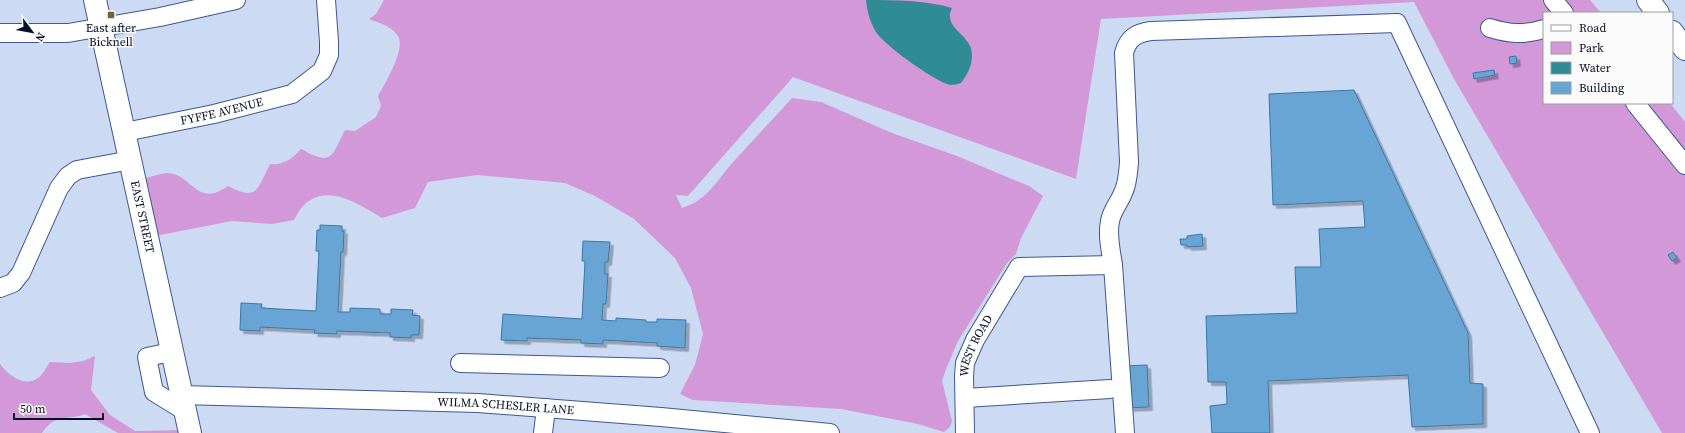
<svg xmlns="http://www.w3.org/2000/svg" width="1685" height="433" viewBox="0 0 1685 433" font-family="'Source Serif 4',serif">
	<style>
		.green { fill: #d398d8 }
		.water { fill: #2f8c94 }
		.building { fill: #67a5d5; stroke: #3a77a6; filter: url(#shadow) }
		.lines { fill: none; stroke-linecap: round; stroke-linejoin: round }
		.minor-casing { stroke: #3e5890; stroke-width: 20 }
		.major-casing { stroke: #3e5890; stroke-width: 24 }
		.minor { stroke: #fff; stroke-width: 18 }
		.major { stroke: #fff; stroke-width: 22 }
		.poi-dot { fill: #796132; stroke: #fafafa; stroke-width: 1.5 }
		.labels { text-anchor: middle; dominant-baseline: central; stroke-width: 3; stroke-linejoin: round; paint-order: stroke }
		.poi-label { font-size: 12px; fill: #050e24; stroke: #fafafa }
		.street-label { font-size: 12px; fill: #050e24; stroke: #fafafa }
	</style>
	<defs>
		<filter id="shadow"><feDropShadow dx="3.5" dy="3.5" stdDeviation="0" flood-color="#0004"/></filter>
	</defs>
	<rect width="100%" height="100%" fill="#ccdaf4"/>
	<path class="green" d="M384,0H1590L1601,13H1544V103H1670L1685,122V433H1662L1454,79L1414,2L1101,19L1076,179L793,77L688,196L676,195L682,208C708,200 716,181 734,161C753,140 773,119 792,98L821,102L892,133L957,156L1029,186L1043,196L1021,238L1016,254L1007,263L958,341L946,369L942,381L952,421L950,427L944,432L918,424L841,409L693,400L680,394L695,365L703,334L691,288L675,258L634,219L595,196L565,183L477,175L428,182L415,208L382,218C360,205 329,183 305,204C300,208 297,215 294,220L272,224L232,221L155,236L137,180C147,178 158,174 167,173C192,173 196,209 228,186C258,202 257,189 270,164C283,166 293,158 301,149C332,166 331,158 345,130L355,131L376,117L381,106L378,96C385,83 406,49 398,36C392,26 379,23 369,19L376,14Z
		M95,356L91,390L110,415L135,431L190,430V433H118L85,414C67,421 55,413 42,433H0V364C8,375 25,388 38,378C43,375 46,367 50,362L70,363L83,361Z"/>
	<path class="water" d="M866,0C896,0 924,0 952,8C951,11 949,14 950,17C950,26 961,33 966,40C978,53 970,72 961,83C958,84 954,85 951,85C937,83 884,45 876,32C870,22 867,11 866,0Z"/>
	<path class="building" d="M1516,56L1517,63L1510,64L1509,57Z
		M1494,70L1495,75L1474,79L1473,73Z
		M1354,90L1468,333L1470,383L1483,384V424L1412,427L1408,375L1268,381L1270,433H1212L1210,406L1227,404L1226,382H1208L1206,316L1297,313L1295,267H1321L1319,229L1365,227L1363,201L1273,205L1269,94Z
		M320,225L342,226V231H344L343,252H341L338,312H350V308L380,309V314H391V309L413,310L412,315L420,316L419,335H411V338L390,337V333L337,331V334L314,333L315,330L260,327V331L240,330L241,303L262,304L261,308L316,311L319,251H316L317,230H320Z
		M1202,234L1203,246L1188,247L1187,245H1181L1180,239H1187V236Z
		M583,241L610,242L608,262H605V274H608L606,304H603L602,320L616,321V318L646,320V322H657V319L686,320L685,348L657,346V343L603,340V344L581,343V340L527,338V341L501,340L503,314L582,319L585,261H582Z
		M1673,252L1677,258L1672,261L1668,255Z
		M1147,365L1149,407L1126,408L1124,366Z"/>
	<g class="lines">
		<defs>
			<g id="minor">
				<path d="M1553,0L1564,13"/>
				<path d="M1490,28C1509,34 1525,35 1544,29"/>
				<path d="M0,33H68L160,17L236,0"/>
				<path d="M1635,103L1685,165"/>
				<path id="s1" d="M125,132L214,114L292,94L322,71L329,55V42L326,0"/>
				<path d="M0,288L13,283L21,273L59,188L68,176L77,170L131,160"/>
				<path d="M171,352L147,357L154,392L185,411"/>
				<path d="M460,363L660,368"/>
				<path id="s2" d="M181,395L478,403L661,417L830,433"/>
				<path d="M965,398L1110,389"/>
				<path d="M543,433L546,408"/>
				<path id="s3" d="M965,433L964,376L965,363L975,340L1019,267L1113,265"/>
				<path d="M1125,433L1113,265C1111,251 1107,236 1110,221C1112,210 1119,203 1123,193C1128,183 1128,172 1129,162L1124,53C1128,38 1136,33 1151,31L1397,23L1590,433"/>
			</g>
			<g id="major">
				<path id="s4" d="M95,0L190,433"/>
				<path d="M1648,0L1658,13"/>
				<path d="M1672,32L1685,49"/>
			</g>
		</defs>
		<use href="#minor" class="minor-casing"/>
		<use href="#major" class="major-casing"/>
		<use href="#minor" class="minor"/>
		<use href="#major" class="major"/>
	</g>
	<rect class="poi-dot" x="107" y="11" width="8" height="8" rx="2"/>
	<g class="labels">
		<g class="poi-label">
			<text x="111" y="28">East after<tspan x="111" dy="14">Bicknell</tspan></text>
		</g>
		<g class="street-label">
			<text stroke="none"><textPath href="#s1" startOffset="99">FYFFE AVENUE</textPath></text>
			<text stroke="none"><textPath href="#s4" startOffset="222">EAST STREET</textPath></text>
			<text stroke="none"><textPath href="#s3" startOffset="90">WEST ROAD</textPath></text>
			<text stroke="none"><textPath href="#s2" startOffset="325">WILMA SCHESLER LANE</textPath></text>
		</g>
	</g>
	<rect x="1543" y="12" width="130" height="92" fill="#fafafa" stroke="#989ca4"/>
	<rect x="1551" y="25" width="20" height="6" fill="#ffffff" stroke="#989ca4"/>
	<text x="1579" y="32" font-size="12" fill="#050e24">Road</text>
	<rect x="1551" y="42" width="20" height="12" fill="#d398d8" stroke="#989ca4"/>
	<text x="1579" y="52" font-size="12" fill="#050e24">Park</text>
	<rect x="1551" y="62" width="20" height="12" fill="#2f8c94" stroke="#989ca4"/>
	<text x="1579" y="72" font-size="12" fill="#050e24">Water</text>
	<rect x="1551" y="82" width="20" height="12" fill="#67a5d5" stroke="#989ca4"/>
	<text x="1579" y="92" font-size="12" fill="#050e24">Building</text>
	<g transform="translate(32 32) rotate(122)" stroke="#fafafa" stroke-width="3" paint-order="stroke">
	<path d="M0-3L7 15L0 10L-7 15Z" fill="#050e24"/>
	<text y="-6" font-size="11" font-weight="bold" text-anchor="middle" fill="#050e24">N</text>
	</g>
	<path d="M14 413v6h89v-6" fill="none" stroke="#050e24" stroke-width="2"/>
	<text x="20" y="413" font-size="12" fill="#050e24" stroke="#fafafa" stroke-width="3" paint-order="stroke">50 m</text>
</svg>
